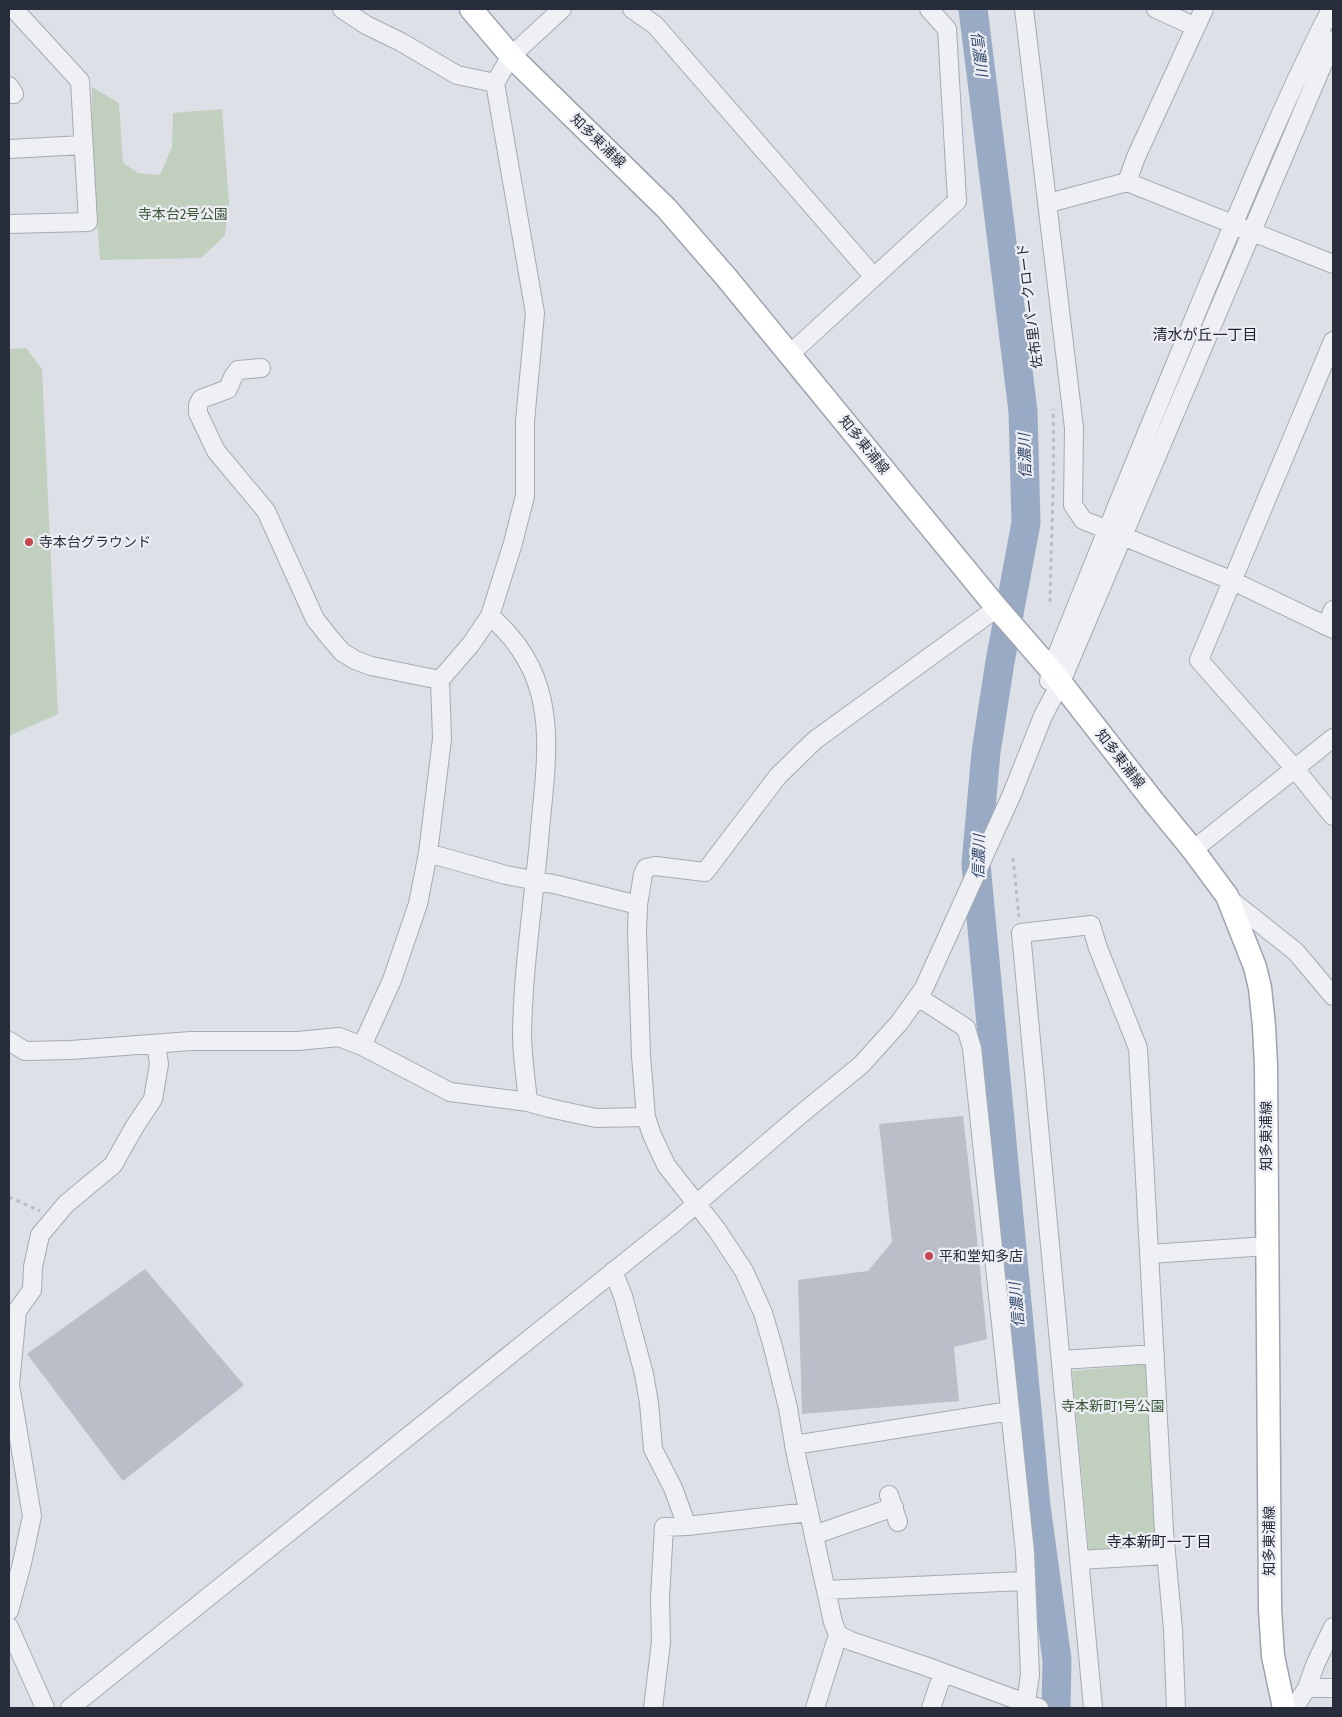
<svg xmlns="http://www.w3.org/2000/svg" width="1342" height="1717" viewBox="0 0 1342 1717" font-family="'Fira Sans Condensed','Noto Sans JP',sans-serif">
	<style>
		.green { fill: #c1cfbe }
		.lines { fill: none; stroke-linecap: round; stroke-linejoin: round }
		.river { stroke: #99abc4; stroke-width: 29 }
		.building { fill: #babec8 }
		.minor-casing { stroke: #a6aab3; stroke-width: 20 }
		.major-casing { stroke: #9da3b1; stroke-width: 25 }
		.path { stroke: #bbbdc4; stroke-width: 3; stroke-dasharray: 4 4; stroke-linecap: butt }
		.minor { stroke: #eff0f4; stroke-width: 18 }
		.major { stroke: #fff; stroke-width: 22 }
		.poi-dot { fill: #c54750; stroke: #eceef4; stroke-width: 2 }
		.labels { text-anchor: middle; dominant-baseline: central; stroke-width: 4.5; stroke-linejoin: round; paint-order: stroke }
		.street-label { font-size: 14px; fill: #272d3b; stroke: #eceef4 }
		.park-label { font-size: 14px; fill: #395635; stroke: #eceef4 }
		.poi-label { font-size: 14px; fill: #272d3b; stroke: #eceef4; text-anchor: start }
		.water-label { font-size: 15px; font-style: italic; fill: #34496c; stroke: #eceef4 }
		.neighbourhood-label { font-size: 15px; fill: #1a1e2c; stroke: #eceef4 }
	</style>
	<rect width="100%" height="100%" fill="#dde0e6"/>
	<path class="green" d="M92,87L119,103L123,163L138,173L160,175L172,147L173,113L222,109L229,203L225,235L201,258L100,260L92,147Z
		M26,348L42,369L58,714L9,736V349Z
		M1148,1364L1158,1548L1089,1553L1072,1371Z"/>
	<g class="lines">
		<path class="river" d="M973,9L1023,411L1026,523L1000,662L986,752L976,864L1036,1506L1057,1660L1056,1708"/>
	</g>
	<path class="building" d="M963,1116L976,1229L987,1339L954,1347L959,1401L802,1414L798,1280L868,1271L892,1242L879,1124Z
		M145,1269L244,1385L123,1481L27,1354Z"/>
	<g class="lines">
		<defs>
			<path id="minor" d="M342,9L366,25L401,42L457,75L495,83
				M632,9L655,25L874,277
				M1024,9L1074,428L1073,505L1083,520L1233,581L1333,629
				M1156,9L1196,27
				M9,86L14,94H9
				M9,149L83,145
				M1127,182L1136,157L1204,9
				M1049,203L1127,182L1333,264
				M9,224L88,222L80,81L14,9
				M1333,341L1199,660L1296,770L1333,816
				M790,354L957,201L947,29L929,9
				M261,368L238,370L233,377L228,389L201,399L198,405V413L216,451L266,511L315,619L330,638L342,652L355,660L371,666L440,680
				M997,608L815,740L778,776L705,872L655,866L646,868L643,874L638,905L637,931L641,1056L646,1117L652,1135L666,1165L717,1230L744,1271L763,1313L773,1347L788,1408L795,1450L833,1622L838,1635L851,1641L925,1666L1039,1708
				M490,616C519,641 539,674 544,713C550,754 542,800 539,841C533,905 523,970 522,1034C522,1056 526,1079 528,1102
				M1326,626L1333,610
				M1049,681L1051,670C1101,543 1153,418 1205,292C1245,197 1284,100 1331,9
				M1193,850L1333,738
				M428,853L506,875L558,885L638,905
				M1227,897L1296,952L1333,996
				M918,997L966,1028L972,1048L1025,1552L1030,1675L1025,1708
				M9,1041L25,1051L71,1050L191,1041H298L339,1037L362,1046L450,1092L528,1102L549,1108L596,1118L646,1117
				M362,1046L392,980L418,904L428,853L442,739L440,680L471,644L490,616L513,543L525,496V421L535,313L495,83L511,56L562,9
				M1150,1254L1267,1246
				M613,1271L623,1296L644,1374L649,1403L653,1449L673,1488L687,1526L664,1527L660,1598L661,1642L653,1708
				M1061,1360L1155,1354
				M794,1445L1010,1411
				M889,1495L898,1522
				M687,1526L809,1512
				M814,1535L894,1507
				M1079,1560L1166,1555
				M826,1590L1026,1581
				M9,1611L22,1563L32,1516L10,1385L17,1311L32,1290L33,1267L40,1235L66,1204L113,1165L135,1126L153,1099L159,1064L156,1044
				M9,1627L45,1708
				M1307,1688H1333
				M70,1708L674,1223L800,1115L861,1065L899,1023L924,988L1012,794L1043,716L1061,682L1333,40
				M815,1708L838,1635
				M931,1708L943,1673
				M1093,1708L1021,933L1091,925L1098,948L1138,1048L1164,1531L1173,1629L1176,1708
				M1294,1708L1307,1688L1315,1665L1333,1627"/>
			<path id="major" d="M471,9L511,56L667,209L726,277L997,608L1051,670L1153,801L1193,850L1227,896L1255,967L1260,988L1264,1026L1266,1066L1270,1609L1273,1656L1284,1708"/>
		</defs>
		<use href="#minor" class="minor-casing"/>
		<use href="#major" class="major-casing"/>
		<path class="path" d="M1050,602C1051,538 1055,473 1053,409
			M1013,858L1019,917
			M9,1197L40,1211"/>
		<use href="#minor" class="minor"/>
		<use href="#major" class="major"/>
	</g>
	<g class="poi-dot">
		<circle cx="29" cy="542" r="5"/>
		<circle cx="929" cy="1256" r="5"/>
	</g>
	<g class="labels">
		<g class="street-label">
			<text transform="translate(598 141) rotate(44)">知多東浦線</text>
			<text transform="translate(1030 306) rotate(-97)">佐布里パークロード</text>
			<text transform="translate(864 445) rotate(51)">知多東浦線</text>
			<text transform="translate(1120 759) rotate(52)">知多東浦線</text>
			<text transform="translate(1266 1136) rotate(-90)">知多東浦線</text>
			<text transform="translate(1269 1541) rotate(-90)">知多東浦線</text>
		</g>
		<g class="park-label">
			<text x="183" y="214">寺本台2号公園</text>
			<text x="1113" y="1406">寺本新町1号公園</text>
		</g>
		<g class="poi-label">
			<text x="39" y="542">寺本台グラウンド</text>
			<text x="939" y="1256">平和堂知多店</text>
		</g>
		<g class="water-label">
			<text transform="translate(979 54) rotate(83)">信濃川</text>
			<text transform="translate(1025 456) rotate(-92)">信濃川</text>
			<text transform="translate(979 857) rotate(-89)">信濃川</text>
			<text transform="translate(1017 1305) rotate(-95)">信濃川</text>
		</g>
		<g class="neighbourhood-label">
			<text x="1205" y="335">清水が丘一丁目</text>
			<text x="1159" y="1542">寺本新町一丁目</text>
		</g>
	</g>
	<rect width="1342" height="1717" fill="none" stroke="#272d3b" stroke-width="20"/>
</svg>
